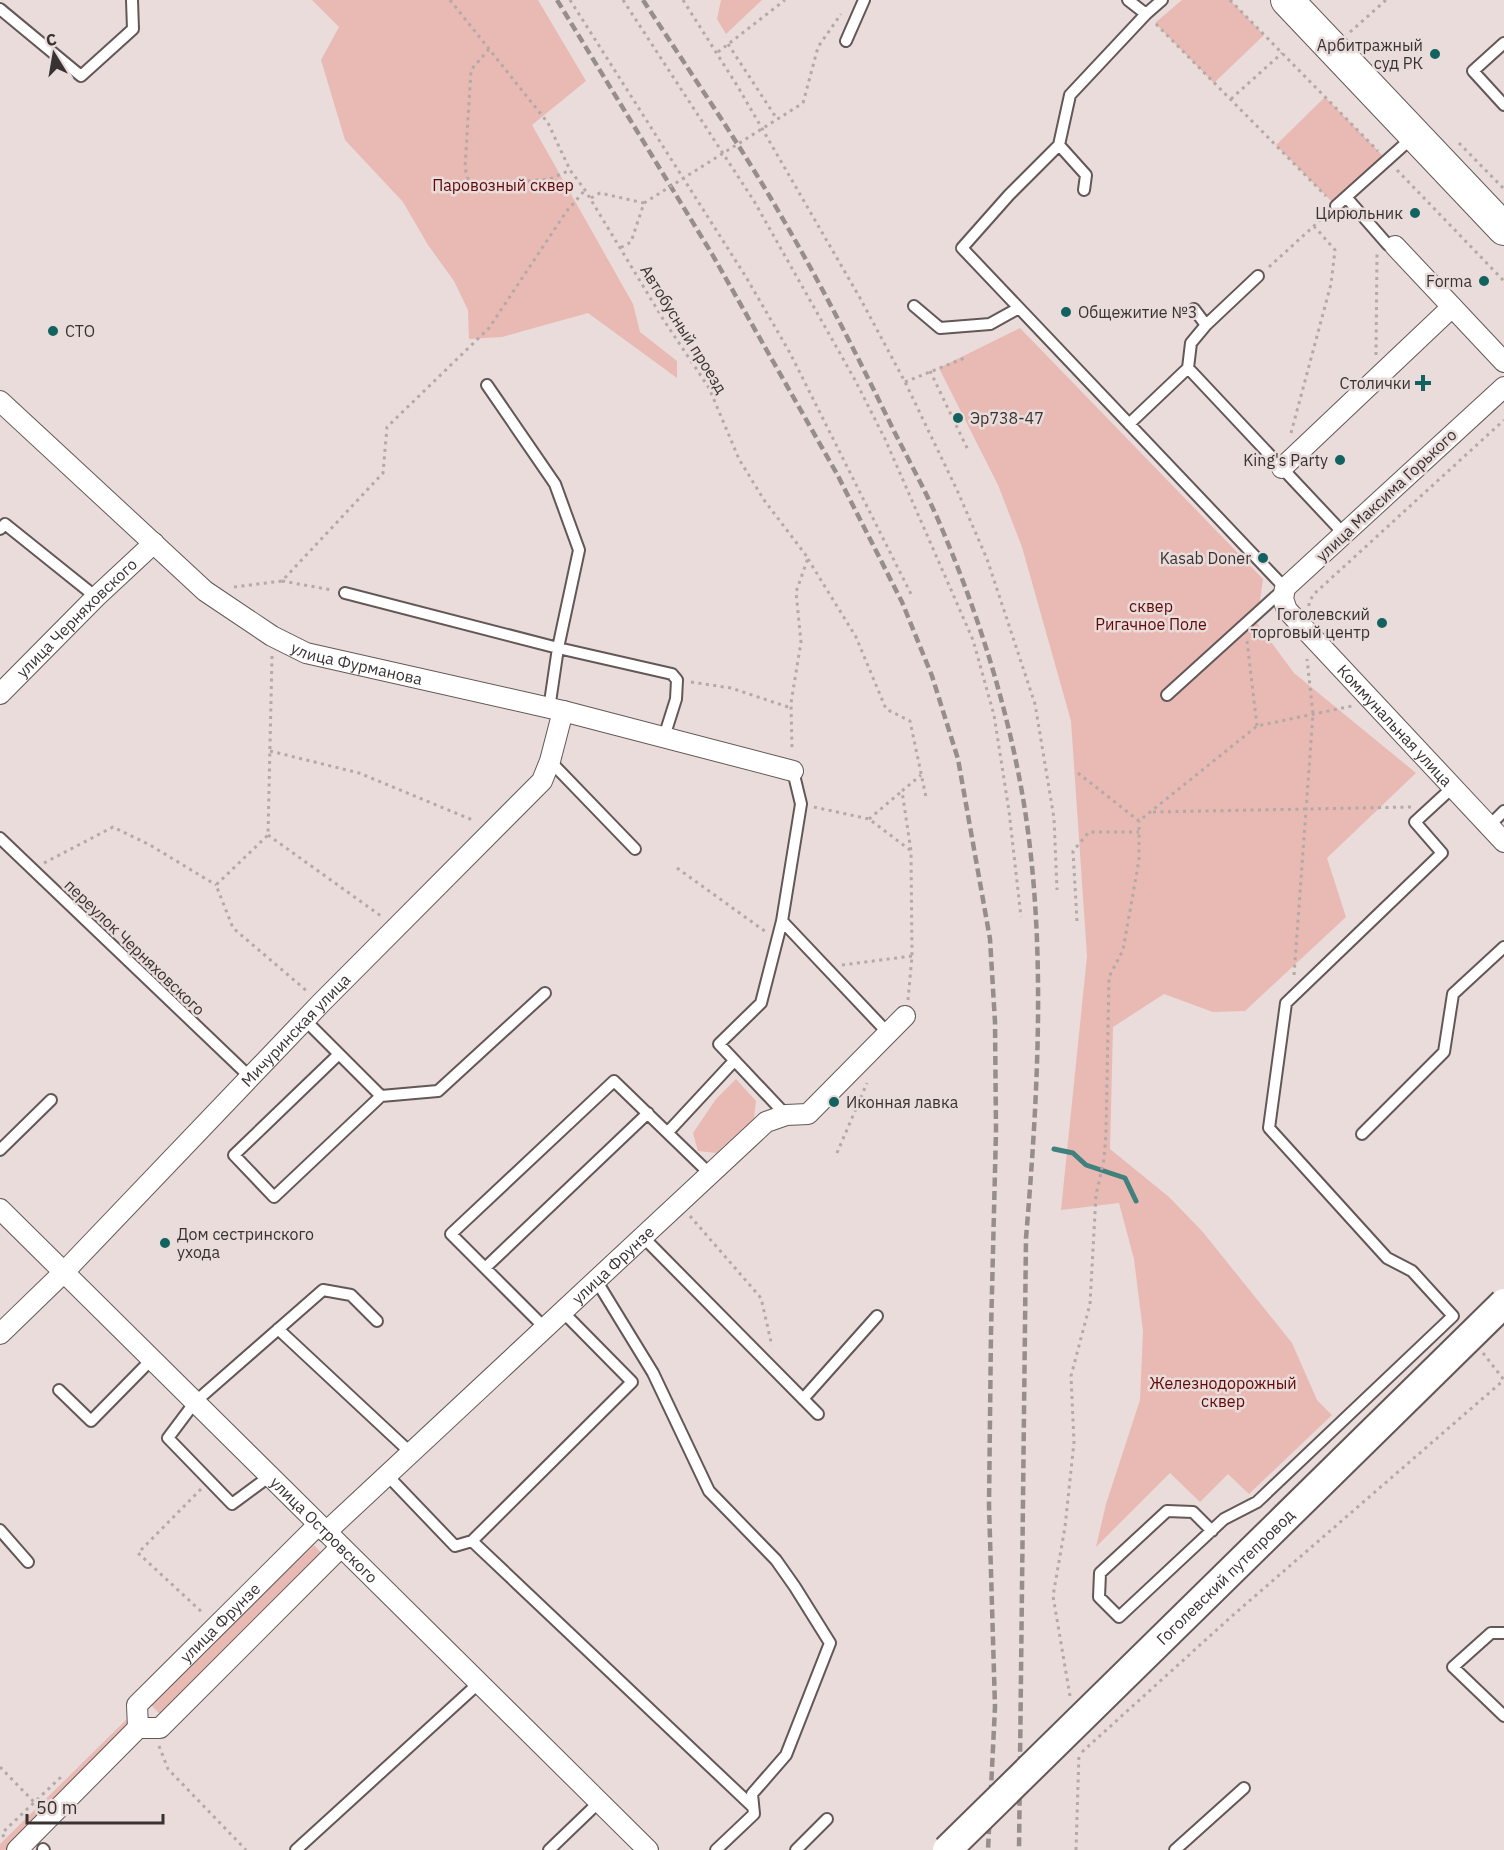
<svg xmlns="http://www.w3.org/2000/svg" width="1504" height="1850" viewBox="0 0 1504 1850" font-family="'IBM Plex Sans',sans-serif">
	<style>
		.green { fill: #e9bab3 }
		.lines { fill: none; stroke-linecap: round; stroke-linejoin: round }
		.stream { stroke: #40817d; stroke-width: 5 }
		.lane-casing { stroke: #635857; stroke-width: 14 }
		.street-casing { stroke: #635857; stroke-width: 22 }
		.primary-casing { stroke: #635857; stroke-width: 34 }
		.path { stroke: #b3a9a7; stroke-width: 3; stroke-dasharray: 3 4.5; stroke-linecap: butt }
		.lane { stroke: #fff; stroke-width: 10 }
		.street { stroke: #fff; stroke-width: 20 }
		.primary { stroke: #fff; stroke-width: 32 }
		.rail { stroke: #978e8c; stroke-width: 4.5; stroke-dasharray: 9 4.5; stroke-linecap: butt }
		.secondary-bridge-casing { stroke: #635857; stroke-width: 32; stroke-linecap: butt }
		.path-bridge { stroke: #b3a9a7; stroke-width: 3; stroke-dasharray: 3 4.5; stroke-linecap: butt }
		.secondary-bridge { stroke: #fff; stroke-width: 28 }
		.poi-dot { fill: #12625f; stroke: #e9dcda; stroke-width: 2 }
		.labels { text-anchor: middle; dominant-baseline: central; stroke-width: 5; stroke-linejoin: round; paint-order: stroke }
		.poi-label { font-size: 16px; fill: #383332; stroke: #e9dcda; text-anchor: end }
		.park-label { font-size: 16px; fill: #600909; stroke: #e9dcda }
		.street-label { font-size: 16px; fill: #383332; stroke: #e9dcda }
	</style>
	<rect width="100%" height="100%" fill="#e9dcda"/>
	<path class="green" d="M312,0H538L586,81L532,125L633,304L640,332L677,361V378L588,313L502,337L469,339L468,310L454,281L428,245L403,202L345,140L321,60L339,27Z
		M721,0H762L726,34L717,19Z
		M1182,0H1230L1264,35L1214,83L1155,23Z
		M1325,97L1388,161L1336,206L1276,145Z
		M1020,328L1263,579L1257,623L1294,673L1416,773L1327,858L1346,917L1245,1011L1213,1012L1164,994L1113,1027L1110,1149L1169,1197L1202,1231L1292,1343L1317,1400L1332,1415L1249,1494L1228,1474L1200,1502L1170,1473L1096,1547L1106,1504L1140,1400L1143,1331L1134,1259L1119,1203L1061,1210L1087,956L1071,721L1022,547L998,485L939,368Z
		M736,1079L756,1101L754,1118L716,1153L698,1151L693,1133L716,1099Z
		M314,1545L324,1556L161,1715L150,1704Z
		M126,1720L133,1727L9,1850H0V1844Z"/>
	<g class="lines">
		<path class="stream" d="M1054,1149L1073,1153L1086,1165L1125,1178L1136,1201"/>
		<defs>
			<path id="lane" d="M1128,0L1146,14
				M1162,0L1146,14L1070,95L1059,145L1009,195L962,248L1285,588L1167,695
				M0,9L81,76L133,29L132,0
				M846,41L864,0
				M1504,43L1473,71L1504,105
				M1059,145L1086,175L1084,190
				M1346,197L1388,245
				M1336,206L1414,136
				M914,306L940,328L990,324L1019,308
				M1194,309L1206,325
				M1188,368L1344,534
				M487,385L555,484L579,550L558,648L672,674L677,680L676,699L664,737
				M1129,424L1188,368L1191,343L1206,325L1258,276
				M0,529L5,524L96,597
				M345,593L558,648L549,709
				M550,761L635,849
				M1489,826L1504,811
				M0,838L250,1077
				M782,921L888,1033
				M305,1020L381,1096L274,1197L234,1155L339,1054
				M381,1096L438,1091L545,993
				M786,1115L719,1044L761,1003L782,921L801,804L793,771
				M668,1132L734,1061
				M1362,1134L1444,1052L1453,994L1504,947
				M0,1150L51,1100
				M643,1237L818,1414
				M485,1268L648,1113
				M596,1280L653,1373L709,1491L776,1560L795,1587L830,1643L786,1755L752,1794L754,1814L716,1850
				M545,1328L451,1234L614,1081L710,1174
				M278,1329L411,1453
				M59,1390L91,1421L152,1359
				M803,1399L877,1316
				M387,1475L455,1546L472,1541L753,1807
				M270,1476L232,1504L168,1438L195,1402L323,1290L351,1295L377,1321
				M0,1530L28,1562
				M1212,1531L1193,1512L1167,1511L1100,1573L1099,1597L1119,1617L1224,1519L1257,1502L1453,1316L1412,1271L1387,1258L1269,1128L1286,1003L1442,853L1415,822L1453,787
				M472,1541L632,1382L563,1312
				M1504,1633H1491L1453,1667L1504,1716
				M43,1849L44,1850
				M296,1850L479,1683
				M549,1850L599,1802
				M796,1850L827,1819
				M1175,1850L1244,1788"/>
			<g id="street">
				<path d="M1395,246L1504,362"/>
				<path id="s1" d="M1504,387L1285,588L1283,599L1287,610L1504,842"/>
				<path id="s2" d="M0,401L205,591L272,636L306,653L563,711L793,771"/>
				<path d="M1282,468L1452,307"/>
				<path id="s3" d="M0,694L96,597L154,543"/>
				<path id="s4" d="M0,1209L648,1850"/>
				<path id="s5" d="M0,1334L64,1272L321,1003L542,781L550,761L563,711"/>
				<path id="s6" d="M326,1532L766,1122L786,1115L808,1114L905,1016"/>
				<path id="s7" d="M138,1728L137,1705L318,1525"/>
				<path d="M17,1850L138,1728H160L341,1547"/>
			</g>
			<path id="primary" d="M1287,0L1504,229"/>
		</defs>
		<use href="#lane" class="lane-casing"/>
		<use href="#street" class="street-casing"/>
		<use href="#primary" class="primary-casing"/>
		<path class="path" d="M450,0L548,123L570,170L585,190L663,319L709,388L739,459L764,500L808,558L796,592L801,642L791,703L792,751
			M570,0L746,277L790,353L912,596
			M623,0L754,201L855,380L885,439L973,640L994,715L1009,811L1021,917
			M683,0L738,87L860,298L905,382L957,490L987,559L1035,704L1054,818L1057,890
			M1230,0L1378,151
			M1156,24L1326,196
			M1350,32L1386,0
			M728,44L777,119
			M489,49L471,70L465,168L470,186L550,179L570,170
			M718,52L785,0
			M1231,99L1282,53
			M803,103L818,47L841,14
			M1459,143L1504,189
			M1397,170L1504,281
			M591,198L600,193L644,203L631,242L620,248
			M1269,267L1326,215
			M1376,355L1377,253
			M930,371L969,452
			M905,382L967,357
			M1291,433L1331,284L1335,250L1314,226
			M808,559L856,637L886,709L910,721L926,797
			M282,581L332,590
			M234,587L282,581L383,473L387,427L489,328L566,212L585,190
			M1309,606V602L1314,594L1504,420
			M1247,641L1257,726
			M272,656L268,835L216,885L233,928L308,992
			M691,682L731,688L791,708
			M270,751L359,773L475,821
			M1078,773L1139,821L1257,726L1352,706
			M814,807L869,819L910,850
			M1153,812L1411,807
			M869,819L902,791
			M268,835L381,916
			M44,863L113,827L150,845L216,885
			M677,868L766,932
			M1077,921L1073,851L1089,832H1139
			M842,965L912,956
			M1294,975L1313,714L1307,659
			M908,1000L912,956L911,851L902,791L921,775
			M837,1153L867,1083
			M690,1216L761,1298L772,1346
			M1483,1353L1504,1380
			M201,1489L138,1553L204,1614
			M1070,1696L1053,1596L1065,1527L1074,1442L1071,1376L1090,1304L1096,1195L1104,1159L1106,1134L1109,977L1123,950L1139,860V821
			M159,1746L168,1769L246,1850
			M1082,1752L1232,1616L1504,1380
			M0,1767L34,1802
			M4,1837L2,1833L61,1777
			M1076,1850L1079,1753"/>
		<use href="#lane" class="lane"/>
		<use href="#street" class="street"/>
		<use href="#primary" class="primary"/>
		<path class="rail" d="M557,0L712,254L837,474L902,602L932,676L958,759L990,939L995,1022L996,1131L991,1332L989,1505L995,1707L988,1850
			M643,0C689,71 738,141 780,214C821,284 857,355 892,427C909,461 928,495 942,529C979,616 1007,706 1023,798C1047,941 1038,1095 1026,1238L1019,1850"/>
		<defs>
			<g id="secondary-bridge">
				<path id="s8" d="M947,1850L1504,1303"/>
			</g>
		</defs>
		<use href="#secondary-bridge" class="secondary-bridge-casing"/>
		<path class="path-bridge" d="M644,203L803,103"/>
		<use href="#secondary-bridge" class="secondary-bridge"/>
	</g>
	<g class="poi-dot">
		<circle cx="1435" cy="54" r="6"/>
		<circle cx="1415" cy="213" r="6"/>
		<circle cx="1484" cy="281" r="6"/>
		<circle cx="1066" cy="312" r="6"/>
		<circle cx="53" cy="331" r="6"/>
		<path d="M1420 374h6v6h6v6h-6v6h-6v-6h-6v-6h6z"/>
		<circle cx="958" cy="418" r="6"/>
		<circle cx="1340" cy="460" r="6"/>
		<circle cx="1263" cy="558" r="6"/>
		<circle cx="1382" cy="623" r="6"/>
		<circle cx="834" cy="1102" r="6"/>
		<circle cx="165" cy="1243" r="6"/>
	</g>
	<g class="labels">
		<g class="poi-label">
			<text x="1423" y="45">Арбитражный<tspan x="1423" dy="18">суд РК</tspan></text>
			<text x="1403" y="213">Цирюльник</text>
			<text x="1472" y="281">Forma</text>
			<text x="1078" y="312" text-anchor="start">Общежитие №3</text>
			<text x="65" y="331" text-anchor="start">СТО</text>
			<text x="1411" y="383">Столички</text>
			<text x="970" y="418" text-anchor="start">Эр738-47</text>
			<text x="1328" y="460">King's Party</text>
			<text x="1251" y="558">Kasab Doner</text>
			<text x="1370" y="614">Гоголевский<tspan x="1370" dy="18">торговый центр</tspan></text>
			<text x="846" y="1102" text-anchor="start">Иконная лавка</text>
			<text x="177" y="1234" text-anchor="start">Дом сестринского<tspan x="177" dy="18">ухода</tspan></text>
		</g>
		<g class="park-label">
			<text x="503" y="185">Паровозный сквер</text>
			<text x="1151" y="606">сквер<tspan x="1151" dy="18">Ригачное Поле</tspan></text>
			<text x="1223" y="1383">Железнодорожный<tspan x="1223" dy="18">сквер</tspan></text>
		</g>
		<g class="street-label">
			<text transform="translate(684 329) rotate(58)">Автобусный проезд</text>
			<text transform="translate(1386 495) rotate(-43)">улица Максима Горького</text>
			<text stroke="none"><textPath href="#s3" startOffset="108">улица Черняховского</textPath></text>
			<text stroke="none"><textPath href="#s2" startOffset="450">улица Фурманова</textPath></text>
			<text stroke="none"><textPath href="#s1" startOffset="478">Коммунальная улица</textPath></text>
			<text transform="translate(135 947) rotate(44)">переулок Черняховского</text>
			<text stroke="none"><textPath href="#s5" startOffset="424">Мичуринская улица</textPath></text>
			<text stroke="none"><textPath href="#s6" startOffset="392">улица Фрунзе</textPath></text>
			<text stroke="none"><textPath href="#s4" startOffset="456">улица Островского</textPath></text>
			<text stroke="none"><textPath href="#s8" startOffset="390">Гоголевский путепровод</textPath></text>
			<text stroke="none"><textPath href="#s7" startOffset="140">улица Фрунзе</textPath></text>
		</g>
	</g>
	<g transform="translate(54 54) rotate(349)" stroke="#e9dcda" stroke-width="4.5" paint-order="stroke">
	<path d="M0-4.5L10 22L0 15L-10 22Z" fill="#383332"/>
	<text y="-9" font-size="16" font-weight="bold" text-anchor="middle" fill="#383332">С</text>
	</g>
	<path d="M27 1814v9h136v-9" fill="none" stroke="#383332" stroke-width="3"/>
	<text x="36" y="1814" font-size="18" fill="#383332" stroke="#e9dcda" stroke-width="4.5" paint-order="stroke">50 m</text>
</svg>
